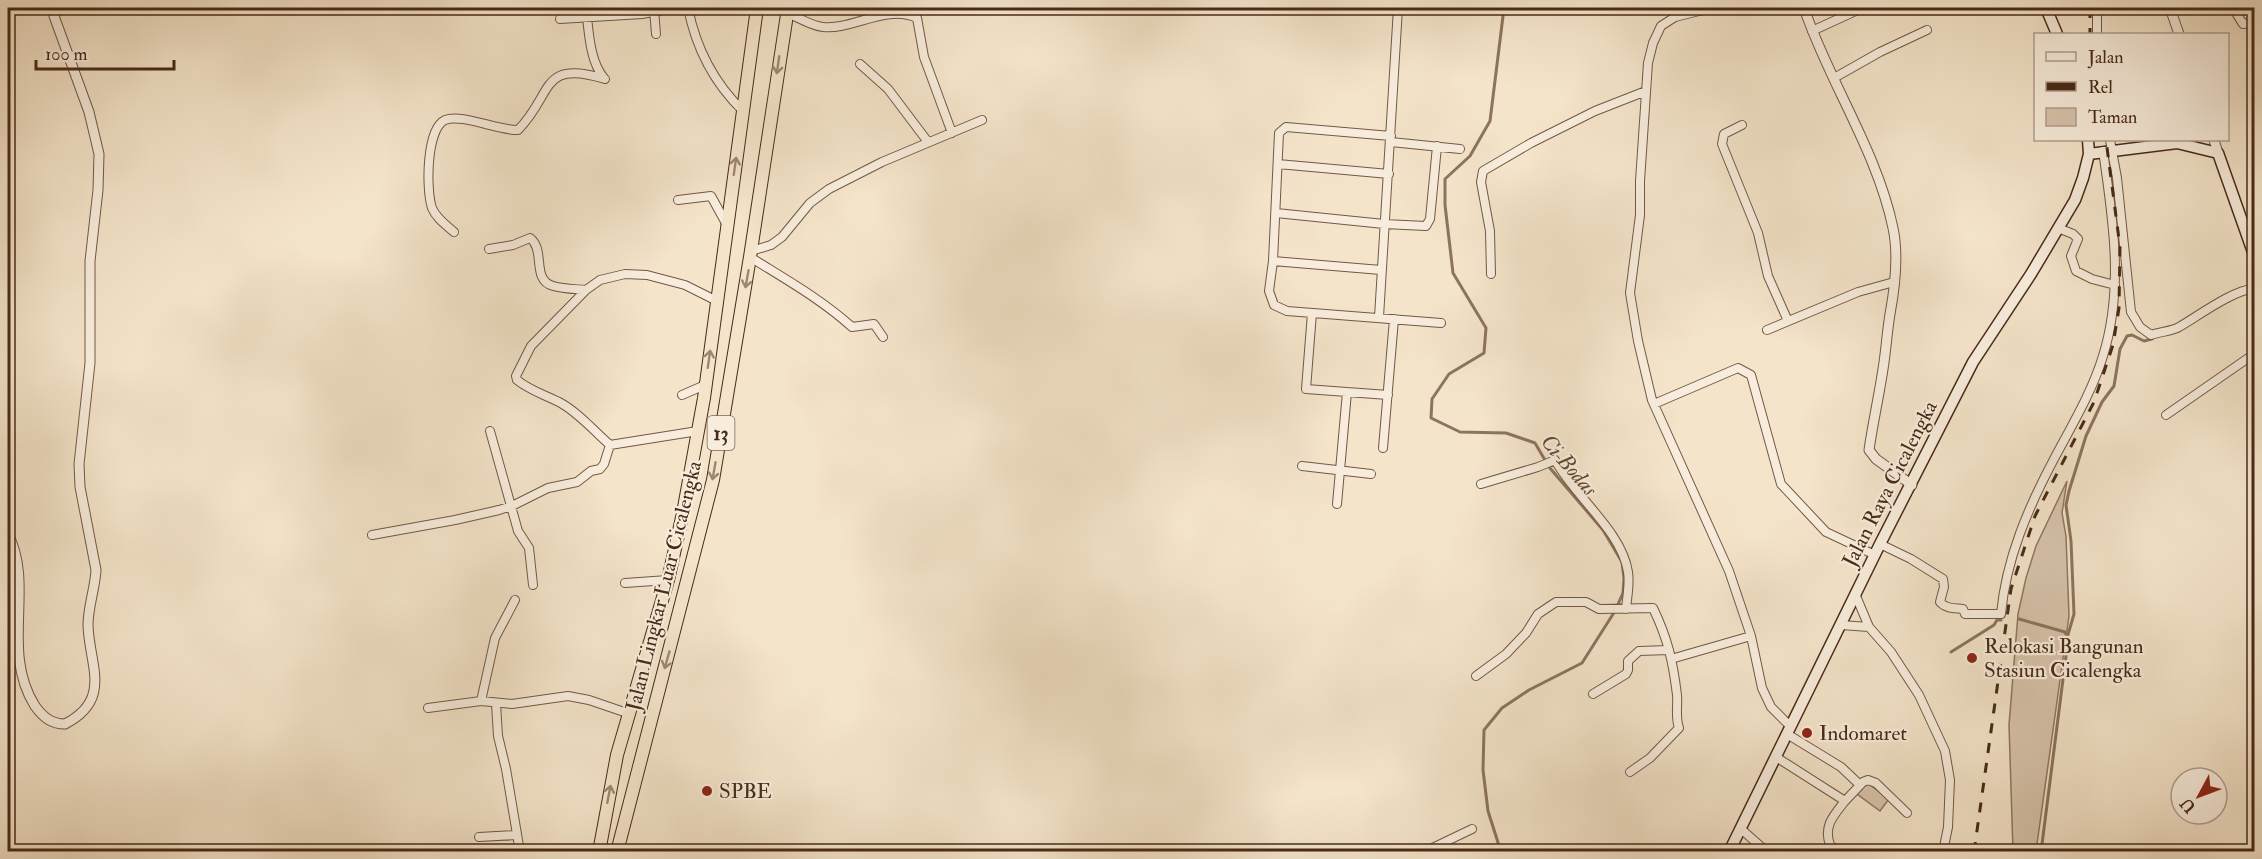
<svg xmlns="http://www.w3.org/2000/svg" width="2262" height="859" viewBox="0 0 2262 859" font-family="'IM FELL Double Pica',serif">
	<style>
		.green { fill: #d7c4ac; stroke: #907762; stroke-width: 1.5 }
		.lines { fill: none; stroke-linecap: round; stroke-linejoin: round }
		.stream { stroke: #8c745e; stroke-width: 3 }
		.minor-casing { stroke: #735844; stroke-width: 10 }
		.tertiary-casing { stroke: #735844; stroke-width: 11 }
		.secondary-casing { stroke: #482a18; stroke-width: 13 }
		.trunk-casing { stroke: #482a18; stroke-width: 14 }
		.minor { stroke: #f8eddd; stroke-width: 8 }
		.tertiary { stroke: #f8eddd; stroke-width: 9 }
		.secondary { stroke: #f8eddd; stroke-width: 10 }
		.trunk { stroke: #f4e4ca; stroke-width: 12 }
		.rail { stroke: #482a18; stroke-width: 3; stroke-dasharray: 10 10; stroke-linecap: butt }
		.oneway { stroke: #9e8771 }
		.poi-dot { fill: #8f2418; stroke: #f8eddd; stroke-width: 2 }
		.labels { text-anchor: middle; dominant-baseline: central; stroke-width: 4.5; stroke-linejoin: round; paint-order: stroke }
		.shield { fill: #f8eddd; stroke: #7d6453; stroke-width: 1.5 }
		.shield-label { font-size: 20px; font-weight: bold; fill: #482a18 }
		.street-label { font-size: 21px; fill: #482a18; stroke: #f8eddd }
		.poi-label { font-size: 21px; fill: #482a18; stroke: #f8eddd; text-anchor: start }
		.water-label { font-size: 22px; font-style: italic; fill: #644935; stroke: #f8eddd }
	</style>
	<rect width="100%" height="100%" fill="#f4e4ca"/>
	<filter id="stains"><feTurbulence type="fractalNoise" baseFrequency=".00333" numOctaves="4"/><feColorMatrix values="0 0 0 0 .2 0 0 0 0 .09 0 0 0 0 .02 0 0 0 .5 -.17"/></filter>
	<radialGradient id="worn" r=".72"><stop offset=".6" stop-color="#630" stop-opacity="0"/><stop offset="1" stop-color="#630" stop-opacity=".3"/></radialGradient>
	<path class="green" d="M2067,481L2062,513L2066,536L2069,616L2036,851H2013L2009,725L2018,614L2026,578L2036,546Z
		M1866,782L1889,799L1880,811L1857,794Z"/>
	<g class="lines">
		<path class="stream" d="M2019,619L2065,632L2068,640L2041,852
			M2067,638L2074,614L2071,541L2066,505L2069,491L2086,436L2102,402L2114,386L2120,349L2127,336L2132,335L2144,341L2152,339
			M1951,652L1994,625L1997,620H2001
			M1501,852L1488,811L1483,770L1484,730L1502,708L1529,690L1582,663L1615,611L1623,593L1624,578L1622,562L1603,530L1549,467L1535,443L1506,433L1460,432L1431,418L1432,399L1449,374L1484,353L1486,328L1453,273L1445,205V179L1470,156L1490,121L1504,8"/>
		<defs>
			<path id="minor" d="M688,8C696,48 713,82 743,111
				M1424,8H1434
				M1711,8L1675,17L1661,26L1653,43L1648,63L1640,181V215L1630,293L1638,341L1652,400L1729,571L1751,636L1762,688L1771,707L1791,727
				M2097,8V34
				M2233,8L2243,24L2254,23
				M654,9L656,34
				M787,13C798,17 811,26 823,27C853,30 886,4 917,18L924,57L952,133
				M587,17C589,36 591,63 604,78
				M560,19L642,14L673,8
				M1812,31L1862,8
				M860,64L888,89L928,142
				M1834,78L1880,52L1927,30
				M1742,125L1724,134L1722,144L1758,233L1768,276L1788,321
				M1391,136L1286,127L1279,133L1273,261L1269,291L1274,305L1287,311L1441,323
				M2110,140L2117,178L2131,312L2140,327L2151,335C2159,332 2173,331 2179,327C2195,318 2236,288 2254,289
				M1391,142L1460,149
				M1278,164L1389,174
				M678,200L711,196L727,225
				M1276,213L1384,224L1426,226L1430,219L1437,146
				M2058,228L2073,234L2078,239L2071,256L2076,271L2092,279L2115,285
				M454,232C446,225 436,218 432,208C426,190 426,129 445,120C461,113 499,131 518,130C554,94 539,59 605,79
				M489,249L513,245L530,238C546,250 531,280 553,286C563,289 575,289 586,290
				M751,251L771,245L782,237L810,203L829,189L882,162L982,120
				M750,257C785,279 821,299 852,327L874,324L883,337
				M1273,261L1381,270
				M1491,274L1490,231L1481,182L1483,171L1531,143L1595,111L1646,91
				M1312,313L1306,389L1388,395
				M1379,317L1398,8
				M1767,330L1858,292L1894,282
				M682,395L705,385
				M1654,404L1738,368L1751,375L1781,484L1826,532L1875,555
				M2166,415L2254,354
				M490,431L518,531L529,548L533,585
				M610,445C594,431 578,412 559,402C545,395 529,390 517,380L516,376L531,346L586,290L600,280L625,274L647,275L685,285L717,301
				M610,445L698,431
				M1383,448L1394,319
				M1302,466L1371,474
				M1481,484L1538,467L1555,460C1574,496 1622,531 1628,572C1630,584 1627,597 1626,609
				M1337,504L1347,392
				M372,535L455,520L499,510L512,506L548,488L577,482L591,471L600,469L604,464L610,445
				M1880,544L1911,559L1943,579L1944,587L1940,602C1946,609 1955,608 1963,609L1965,614H2001C2006,559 2028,508 2054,459C2072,425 2092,392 2103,356C2124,289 2113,219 2103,151
				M625,583L668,580
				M1856,596L1869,627L1891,652L1919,695L1945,751L1950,780L1948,827L1943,852
				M1841,625L1869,627
				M1671,659L1751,636
				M1476,676L1506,654L1526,633L1538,614L1556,602H1586L1599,609L1653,608C1668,639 1673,662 1677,695C1678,708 1675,716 1679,728L1650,758L1630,772
				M1593,694L1626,674L1628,670V661L1639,651L1669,650
				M481,701L495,638L515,600
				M496,704L498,736L506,769L520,852
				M428,708L481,701L512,704L568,696L589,700L630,714
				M1787,734L1841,767L1860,785
				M1776,757L1845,801L1863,782L1868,780L1876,783L1907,813
				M1741,829L1767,852
				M479,837L517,835
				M1424,852L1472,829
				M1838,852L1830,845C1823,826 1834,815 1845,801"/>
			<path id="tertiary" d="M1804,8C1829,82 1877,151 1893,228C1899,256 1895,287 1890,314C1887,332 1886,351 1883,369C1879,396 1873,422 1869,450L1876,459L1912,485
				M2170,8L2179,34
				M2214,140L2218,153
				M8,534C35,586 0,651 35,706C43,717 51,724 65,724C113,699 89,665 88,625C88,606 95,589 96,570L80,487L79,464L90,363V261L98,190L99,154L89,112L54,16L56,11L63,8"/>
			<path id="secondary" d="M2046,8L2057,34
				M2089,154L2177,143L2218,153L2254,255
				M1729,852L1880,544L1973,362L2031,274L2075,200L2083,178L2089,154L2088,140"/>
			<path id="trunk" d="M599,852L617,755L668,580L683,513L704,398L757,8
				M617,852L713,480L750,257L788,8"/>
		</defs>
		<use href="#minor" class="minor-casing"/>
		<use href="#tertiary" class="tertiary-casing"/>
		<use href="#secondary" class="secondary-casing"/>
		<use href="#trunk" class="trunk-casing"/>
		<use href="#minor" class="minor"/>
		<use href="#tertiary" class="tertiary"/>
		<use href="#secondary" class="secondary"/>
		<use href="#trunk" class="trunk"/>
		<path class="rail" d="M2090,8V34
			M1974,852L2011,589L2035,516L2094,402L2113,345L2119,308L2120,247L2106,140"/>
	</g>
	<defs><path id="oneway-shaft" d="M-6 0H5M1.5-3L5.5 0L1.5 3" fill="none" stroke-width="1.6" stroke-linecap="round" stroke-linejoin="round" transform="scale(1.5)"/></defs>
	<g class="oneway">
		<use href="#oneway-shaft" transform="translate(778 65) rotate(98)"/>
		<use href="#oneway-shaft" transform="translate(735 166) rotate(-82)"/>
		<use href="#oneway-shaft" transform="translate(747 279) rotate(100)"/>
		<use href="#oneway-shaft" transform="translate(709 359) rotate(-82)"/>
		<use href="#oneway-shaft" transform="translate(714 471) rotate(100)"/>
		<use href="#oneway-shaft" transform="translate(667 660) rotate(106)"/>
		<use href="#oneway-shaft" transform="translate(609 794) rotate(-79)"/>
	</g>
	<g class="poi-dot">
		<circle cx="1972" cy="658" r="6"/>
		<circle cx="1807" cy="733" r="6"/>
		<circle cx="707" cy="791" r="6"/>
	</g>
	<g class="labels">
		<rect class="shield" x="707.5" y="416" width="27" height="34" rx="4.5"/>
		<g class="shield-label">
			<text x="721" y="433">13</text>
		</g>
		<g class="street-label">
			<text transform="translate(1890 484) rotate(-63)">Jalan Raya Cicalengka</text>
			<text transform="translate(664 586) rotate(-76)">Jalan Lingkar Luar Cicalengka</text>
		</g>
		<g class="poi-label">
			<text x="1984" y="646">Relokasi Bangunan<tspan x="1984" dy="24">Stasiun Cicalengka</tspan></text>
			<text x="1819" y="733">Indomaret</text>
			<text x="719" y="791">SPBE</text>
		</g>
		<g class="water-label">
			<text transform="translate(1569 465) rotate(49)">Ci Bodas</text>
		</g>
	</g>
	<rect width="2262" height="859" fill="none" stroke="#f4e4ca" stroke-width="30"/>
	<rect x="9" y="9" width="2244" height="841" fill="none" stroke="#482a18" stroke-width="3"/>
	<rect x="15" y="15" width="2232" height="829" fill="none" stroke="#482a18" stroke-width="1.5"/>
	<rect x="2034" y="33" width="195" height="108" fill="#f8eddd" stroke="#b29f8e" stroke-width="1.5"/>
	<rect x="2046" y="52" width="30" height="9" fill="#f8eddd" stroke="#b29f8e" stroke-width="1.5"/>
	<text x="2088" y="63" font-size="18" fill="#482a18">Jalan</text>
	<rect x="2046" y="82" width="30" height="9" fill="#482a18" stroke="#b29f8e" stroke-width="1.5"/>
	<text x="2088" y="93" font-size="18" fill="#482a18">Rel</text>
	<rect x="2046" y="108" width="30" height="18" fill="#d7c4ac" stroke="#b29f8e" stroke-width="1.5"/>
	<text x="2088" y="123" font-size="18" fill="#482a18">Taman</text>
	<g transform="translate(2199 796) rotate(229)"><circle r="28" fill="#f8eddd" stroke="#b29f8e" stroke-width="1.5"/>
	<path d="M0-4.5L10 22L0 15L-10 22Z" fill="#8f2418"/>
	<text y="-9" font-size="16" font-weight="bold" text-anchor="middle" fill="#482a18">U</text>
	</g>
	<path d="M36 60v9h138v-9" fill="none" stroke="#482a18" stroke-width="3"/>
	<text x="45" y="60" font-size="18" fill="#482a18" stroke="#f8eddd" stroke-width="4.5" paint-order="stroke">100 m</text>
	<rect width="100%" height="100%" filter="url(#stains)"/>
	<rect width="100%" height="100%" fill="url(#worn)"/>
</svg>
